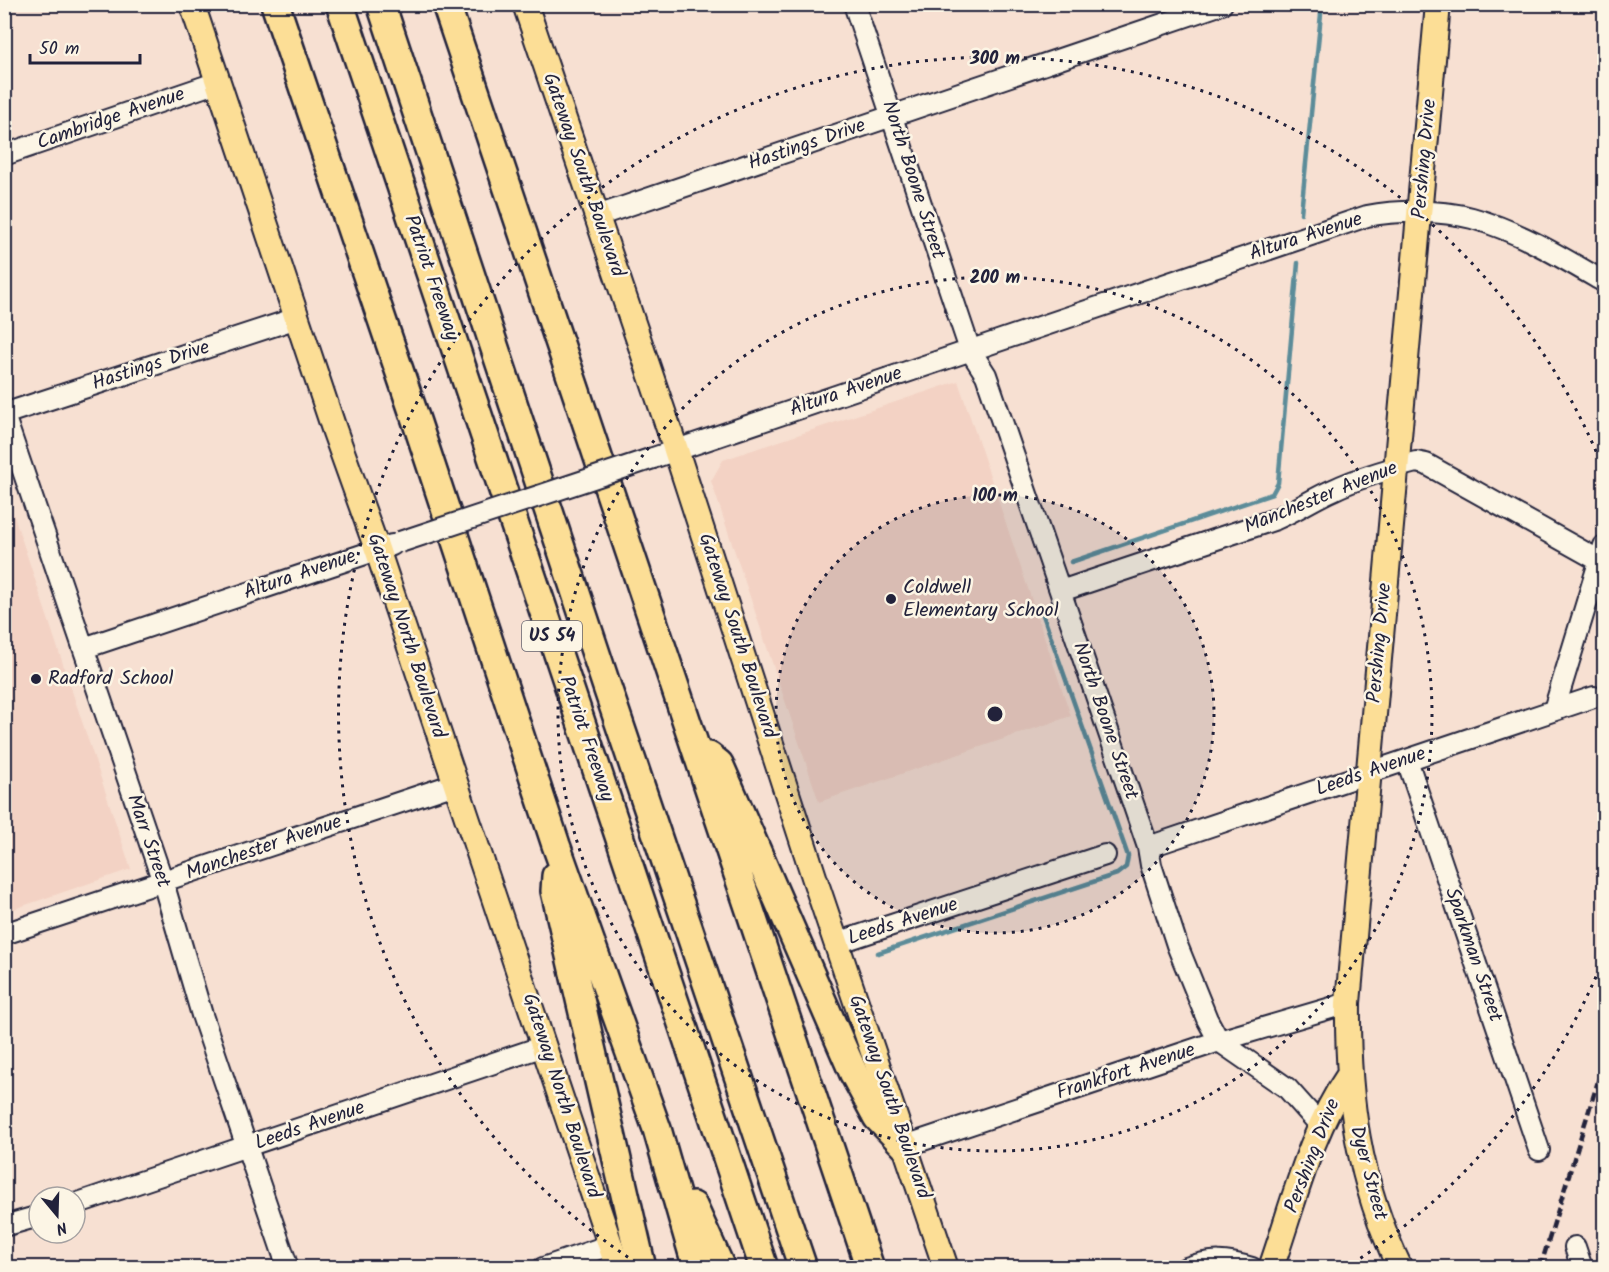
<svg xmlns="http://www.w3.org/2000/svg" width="1609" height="1272" viewBox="0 0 1609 1272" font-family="Kalam,sans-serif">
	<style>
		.built { fill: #f3d2c4 }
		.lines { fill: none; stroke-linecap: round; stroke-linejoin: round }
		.stream { stroke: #5b8c99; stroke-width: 4.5 }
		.minor-casing { stroke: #22223b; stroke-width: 24 }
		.major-casing { stroke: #22223b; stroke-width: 28 }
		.highway-casing { stroke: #22223b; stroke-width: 32 }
		.minor { stroke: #fcf5e5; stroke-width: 20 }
		.major { stroke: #fcde96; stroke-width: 24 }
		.highway { stroke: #fcde96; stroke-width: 27 }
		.rail { stroke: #22223b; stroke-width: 4.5; stroke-dasharray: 9 4.5; stroke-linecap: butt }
		.minor-bridge-casing { stroke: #22223b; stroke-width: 24; stroke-linecap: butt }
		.minor-bridge { stroke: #fcf5e5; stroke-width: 20 }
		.ring { fill: none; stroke: #22223b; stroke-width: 3; stroke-dasharray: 3 6 }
		.poi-dot { fill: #22223b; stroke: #fcf5e5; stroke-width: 2 }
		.labels { text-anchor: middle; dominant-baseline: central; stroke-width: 5; stroke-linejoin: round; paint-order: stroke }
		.shield { fill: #fcf5e5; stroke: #63616e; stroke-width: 1.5 }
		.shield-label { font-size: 18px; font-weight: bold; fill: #22223b }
		.street-label { font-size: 20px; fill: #22223b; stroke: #fcf5e5 }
		.poi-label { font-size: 20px; fill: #22223b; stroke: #fcf5e5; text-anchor: start }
		.centre { fill: #22223b; stroke: #fcf5e5; stroke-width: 3 }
		.ring-label { font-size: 18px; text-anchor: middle; font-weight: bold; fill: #22223b; stroke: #fcf5e5; stroke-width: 5; stroke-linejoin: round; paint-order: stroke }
	</style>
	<rect width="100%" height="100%" fill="#f7e0d2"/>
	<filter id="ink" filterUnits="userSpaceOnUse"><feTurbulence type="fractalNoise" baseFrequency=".0167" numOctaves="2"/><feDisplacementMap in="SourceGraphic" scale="12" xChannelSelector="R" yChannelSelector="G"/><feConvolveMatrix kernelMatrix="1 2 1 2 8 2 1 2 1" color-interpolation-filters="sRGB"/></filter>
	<g filter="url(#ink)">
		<path class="built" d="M958,381L1071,716L819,802L711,481L723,460Z
			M5,489L131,869L5,912H4Z"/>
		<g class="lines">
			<path class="stream" d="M1301,213L1322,4
				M1071,562L1272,494L1278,483L1298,263
				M878,953L1117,874L1126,867L1128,856L1042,612"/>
			<defs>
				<path id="minor" d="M854,4L970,350L986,375L1148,847L1151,865L1177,945L1207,1019L1219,1041L1287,1088L1320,1125
					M4,155L218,82
					M597,216L1222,4
					M4,414L297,318
					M4,415L163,882L202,1015L288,1268
					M653,458L1367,216C1398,210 1441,210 1472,218C1519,231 1563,258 1604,282
					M1061,591L1276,519C1297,510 1314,498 1335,489C1360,477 1389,469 1416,462L1426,464L1600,561
					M84,648L392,545
					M1554,710L1604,546
					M1407,760L1539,1150
					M1148,847L1594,697
					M4,934L455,784
					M837,943L1105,855
					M905,1146L1219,1041L1348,1003
					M75,1204L544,1046
					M4,1226L39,1216
					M1575,1247L1582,1268
					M543,1268L610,1245
					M1186,1268C1212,1259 1226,1260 1252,1268"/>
				<path id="major" d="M192,4L335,432L377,549L618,1268
					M525,4L676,450L817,886L946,1268
					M1271,1268C1294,1202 1310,1132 1349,1075
					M1400,1268C1358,1182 1347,1097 1348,1003L1438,4"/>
				<path id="highway" d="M275,4L417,423L556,845L657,1129L697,1268
					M340,4L764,1268
					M381,4L607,687L803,1268
					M446,4L870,1268
					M709,756L719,764L854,1074L877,1117L905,1146
					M556,876L555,891L642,1268
					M693,1206L721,1268"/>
			</defs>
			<use href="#minor" class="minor-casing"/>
			<use href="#major" class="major-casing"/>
			<use href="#highway" class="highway-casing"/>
			<use href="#minor" class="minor"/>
			<use href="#major" class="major"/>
			<use href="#highway" class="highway"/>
			<path class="rail" d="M1540,1268L1604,1062"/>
			<defs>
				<path id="minor-bridge" d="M400,542L653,458"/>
			</defs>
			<use href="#minor-bridge" class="minor-bridge-casing"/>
			<use href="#minor-bridge" class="minor-bridge"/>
		</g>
	</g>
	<circle cx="995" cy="714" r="219" fill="#22223b" fill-opacity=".12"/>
	<g class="ring">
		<circle cx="995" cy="714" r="219"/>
		<circle cx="995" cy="714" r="437"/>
		<path d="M1603 960A656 656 0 0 1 1347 1267M643 1267A656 656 0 1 1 1603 468"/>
	</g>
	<g class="poi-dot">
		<circle cx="891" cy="599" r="6"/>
		<circle cx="36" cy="679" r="6"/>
	</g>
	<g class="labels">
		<rect class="shield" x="522" y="621" width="60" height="30" rx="4.5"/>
		<g class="shield-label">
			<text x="552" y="636">US 54</text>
		</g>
		<g class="street-label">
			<text transform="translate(111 119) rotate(-19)">Cambridge Avenue</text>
			<text transform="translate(807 145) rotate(-19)">Hastings Drive</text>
			<text transform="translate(1425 159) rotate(-85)">Pershing Drive</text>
			<text transform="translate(583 175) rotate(71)">Gateway South Boulevard</text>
			<text transform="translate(913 180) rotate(72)">North Boone Street</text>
			<text transform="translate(1306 237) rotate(-18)">Altura Avenue</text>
			<text transform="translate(431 278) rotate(71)">Patriot Freeway</text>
			<text transform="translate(151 366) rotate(-18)">Hastings Drive</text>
			<text transform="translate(846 392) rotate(-19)">Altura Avenue</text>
			<text transform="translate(1321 498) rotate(-22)">Manchester Avenue</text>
			<text transform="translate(300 575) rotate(-19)">Altura Avenue</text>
			<text transform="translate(406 636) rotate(72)">Gateway North Boulevard</text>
			<text transform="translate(737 636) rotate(72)">Gateway South Boulevard</text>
			<text transform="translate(1380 643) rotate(-85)">Pershing Drive</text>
			<text transform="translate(1105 721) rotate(71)">North Boone Street</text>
			<text transform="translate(586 739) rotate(71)">Patriot Freeway</text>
			<text transform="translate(1371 772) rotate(-19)">Leeds Avenue</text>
			<text transform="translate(148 841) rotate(71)">Marr Street</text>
			<text transform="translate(264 848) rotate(-19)">Manchester Avenue</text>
			<text transform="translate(903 922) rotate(-18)">Leeds Avenue</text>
			<text transform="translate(1473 955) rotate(71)">Sparkman Street</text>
			<text transform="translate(1126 1072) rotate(-18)">Frankfort Avenue</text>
			<text transform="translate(561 1096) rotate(72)">Gateway North Boulevard</text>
			<text transform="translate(889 1097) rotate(71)">Gateway South Boulevard</text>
			<text transform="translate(310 1126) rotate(-19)">Leeds Avenue</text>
			<text transform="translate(1313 1156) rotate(-69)">Pershing Drive</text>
			<text transform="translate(1368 1173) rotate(75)">Dyer Street</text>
		</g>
		<g class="poi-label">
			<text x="903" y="588">Coldwell<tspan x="903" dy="23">Elementary School</tspan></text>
			<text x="48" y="679">Radford School</text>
		</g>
	</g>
	<circle cx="995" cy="714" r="9" class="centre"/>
	<g class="ring-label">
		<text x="995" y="64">300 m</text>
		<text x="995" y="283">200 m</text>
		<text x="995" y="501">100 m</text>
	</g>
	<rect width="1609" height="1272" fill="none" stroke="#fcf5e5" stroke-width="24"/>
	<rect x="12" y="12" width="1585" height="1248" fill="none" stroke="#22223b" stroke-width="2" filter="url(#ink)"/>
	<g transform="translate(57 1215) rotate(161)"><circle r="28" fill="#fcf5e5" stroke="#a5a1a1" stroke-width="1.5"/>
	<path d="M0-4.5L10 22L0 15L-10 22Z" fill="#22223b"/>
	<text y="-9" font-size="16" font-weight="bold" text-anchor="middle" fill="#22223b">N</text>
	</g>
	<path d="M30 54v9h110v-9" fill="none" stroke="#22223b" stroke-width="3"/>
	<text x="39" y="54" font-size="18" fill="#22223b" stroke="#fcf5e5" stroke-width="4.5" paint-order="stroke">50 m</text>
</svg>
